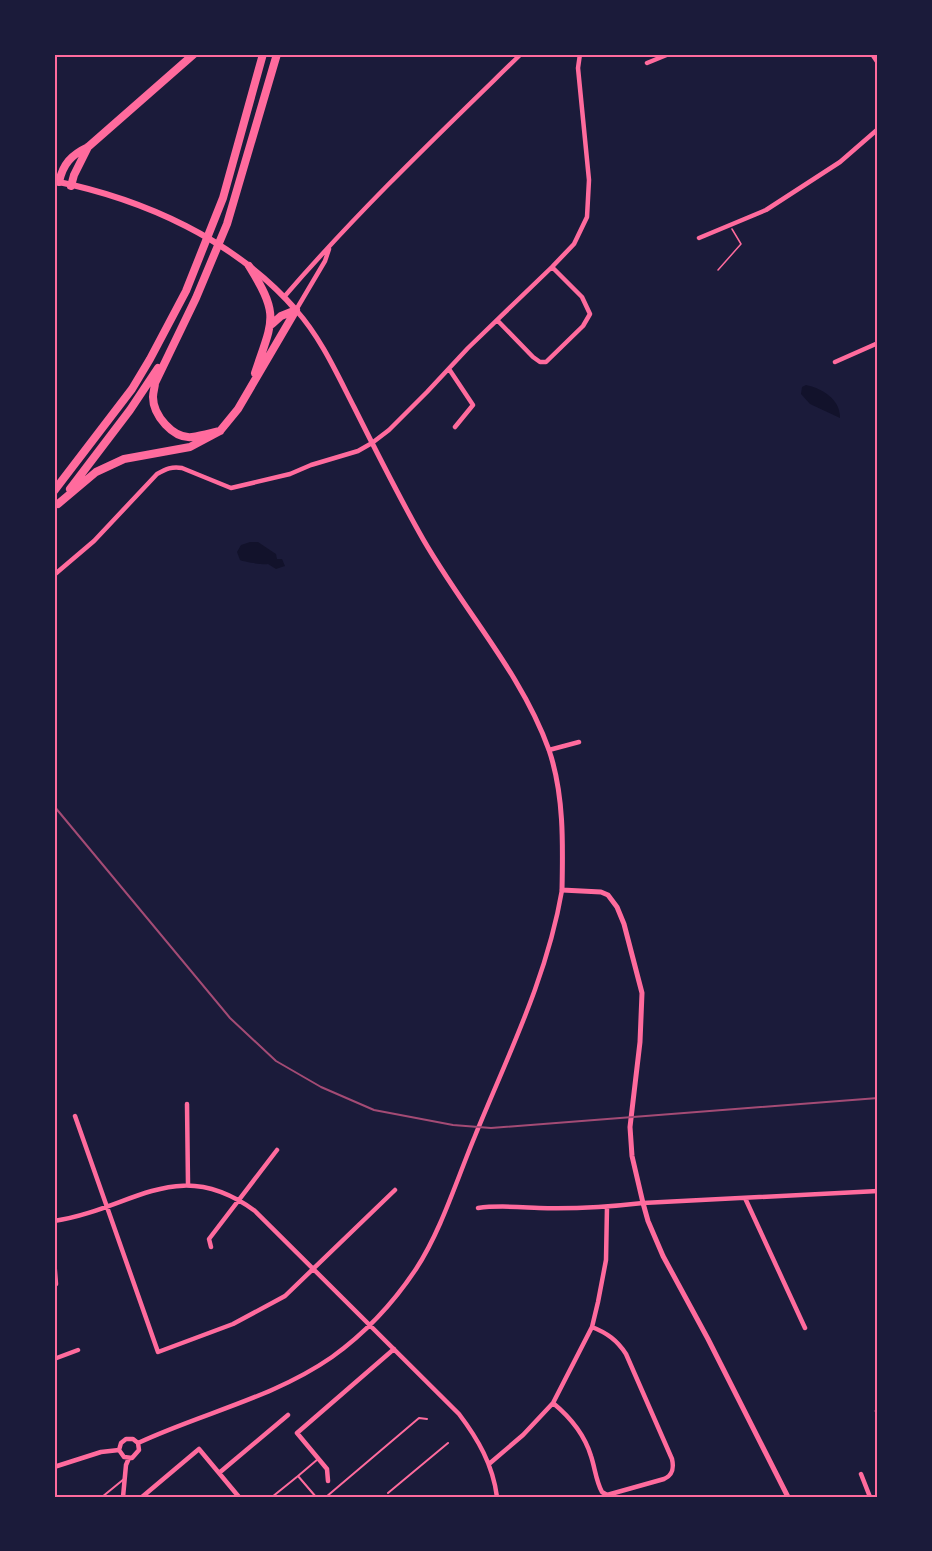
<svg xmlns="http://www.w3.org/2000/svg" width="932" height="1551" viewBox="0 0 932 1551" font-family="Figtree,sans-serif">
	<style>
		.water { fill: #12122b }
		.lines { fill: none; stroke-linecap: round; stroke-linejoin: round }
		.path { stroke: #ff6b9d; stroke-width: 1.5 }
		.service { stroke: #ff6b9d; stroke-width: 2 }
		.minor { stroke: #ff6b9d; stroke-width: 4.5 }
		.tertiary { stroke: #ff6b9d; stroke-width: 5 }
		.secondary { stroke: #ff6b9d; stroke-width: 6 }
		.trunk { stroke: #ff6b9d; stroke-width: 8 }
		.rail { stroke: #a44b75; stroke-width: 2 }
		.neatline { fill: none; stroke: #ff6b9d; stroke-width: 2 }
	</style>
	<rect width="100%" height="100%" fill="#1b1b3a"/>
	<path class="water" d="M806,385C822,388 841,400 840,418L810,404L801,394L802,387Z
		M250,542H258L276,554L277,559H282L285,566L276,569L268,564C264,565 244,562 240,560L237,552L241,545Z"/>
	<g class="lines">
		<path class="path" d="M718,270L741,244L732,229"/>
		<path class="service" d="M388,1493L448,1443
			M102,1497L124,1479
			M272,1497L298,1476
			M316,1497L298,1476L318,1459
			M326,1497L419,1418L427,1419"/>
		<path class="minor" d="M872,54L878,63
			M647,63L669,54
			M699,238L766,210L840,162L878,129
			M284,297C358,211 440,133 521,54
			M296,310L325,261L329,249
			M497,320L533,357L540,362H546L583,326L590,314L582,297L552,267
			M835,362L878,343
			M449,369L473,405L455,427
			M54,575L94,541L157,474C166,469 172,466 182,468L231,488L290,474L311,465L358,451L372,443L389,430L427,392L468,348L552,267L574,244L587,217L589,180L578,68L580,54
			M549,750L579,742
			M187,1104L188,1184
			M75,1116L158,1352L233,1324L285,1296L395,1190
			M745,1198L805,1328
			M478,1208C499,1205 518,1207 539,1208C574,1209 608,1207 643,1203L878,1191
			M54,1221C133,1209 177,1154 255,1211L459,1414C478,1439 493,1465 497,1497
			M211,1247L209,1239L277,1150
			M54,1259L56,1284
			M54,1359L78,1350
			M553,1403C570,1417 584,1433 591,1456C595,1468 596,1481 602,1492L607,1495L664,1479C673,1475 674,1468 672,1459L626,1354C617,1340 607,1333 592,1327
			M877,1411L878,1410
			M138,1443C202,1413 273,1398 332,1357C364,1334 394,1302 416,1269C441,1231 457,1179 475,1136C508,1055 547,978 562,890
			M119,1450L124,1457L132,1458L139,1450L138,1443
			M119,1450L121,1443L126,1439H133L138,1443
			M489,1464L523,1435L553,1403L592,1327L598,1302L606,1260L607,1207
			M54,1467L101,1452L119,1450
			M219,1473L288,1415
			M861,1474L870,1497
			M328,1481L327,1469L297,1433L394,1349
			M123,1497L126,1465L129,1458
			M142,1497L199,1449L239,1497"/>
		<path class="tertiary" d="M296,310C321,338 337,374 354,407C375,449 396,491 419,532C459,605 521,671 549,750C564,794 563,844 562,890L601,892L608,895L617,907L624,924L642,993L640,1042L630,1127L632,1156L643,1203L648,1221L663,1256L708,1339L788,1497"/>
		<path class="secondary" d="M54,181C144,199 235,240 296,310"/>
		<path class="trunk" d="M59,182C63,164 71,155 88,147L194,54
			M71,186L74,175L88,147
			M249,266C280,316 273,319 255,373
			M272,324L281,316L296,310
			M220,431C211,433 201,436 192,437C173,439 153,415 153,397C153,392 155,387 155,383L196,298L227,224L277,54
			M70,489L130,410L158,368
			M54,491L132,389L150,359L186,291L223,198L263,54
			M58,504L96,472L124,459L190,447L220,431L238,409L296,310"/>
		<path class="rail" d="M54,806L230,1018L276,1061L321,1087L374,1110L453,1125L491,1128L878,1098"/>
	</g>
	<rect width="932" height="1551" fill="none" stroke="#1b1b3a" stroke-width="111"/>
	<rect x="56" y="56" width="820" height="1440" class="neatline"/>
</svg>
